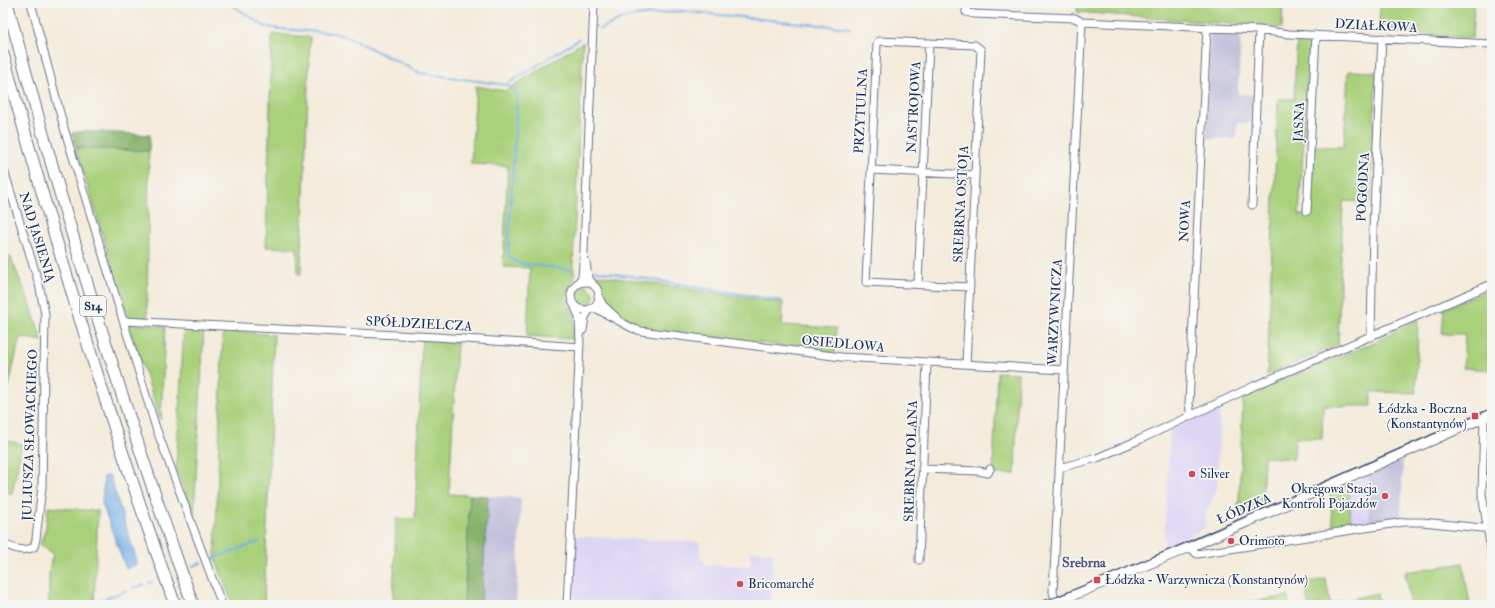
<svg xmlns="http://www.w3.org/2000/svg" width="1495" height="608" viewBox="0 0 1495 608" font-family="'IM FELL Double Pica',serif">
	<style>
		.built { fill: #ded5f5 }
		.industrial { fill: #c3c1db }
		.green { fill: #a9d07a; stroke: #62806c }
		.forest { fill: #86b26a; stroke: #507064 }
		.water { fill: #74afe5; stroke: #486fa2 }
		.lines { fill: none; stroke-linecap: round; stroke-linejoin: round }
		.stream { stroke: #74afe5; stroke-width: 2 }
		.minor-casing { stroke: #67718a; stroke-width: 9 }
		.major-casing { stroke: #67718a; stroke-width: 11 }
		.highway-casing { stroke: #67718a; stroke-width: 13 }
		.minor { stroke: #fff; stroke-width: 7 }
		.major { stroke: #fff; stroke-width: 9 }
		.highway { stroke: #fff; stroke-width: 11 }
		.tram { stroke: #1b2f5e; stroke-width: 1 }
		.poi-dot { fill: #d1495b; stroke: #f6f6f2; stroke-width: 1.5 }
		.labels { text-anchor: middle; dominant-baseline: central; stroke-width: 3.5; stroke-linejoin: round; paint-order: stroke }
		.shield { fill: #f6f6f2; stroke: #5d6b8a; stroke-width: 1 }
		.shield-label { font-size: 12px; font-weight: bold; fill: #1b2f5e }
		.street-label { font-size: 13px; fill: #1b2f5e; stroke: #f6f6f2 }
		.poi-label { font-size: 13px; fill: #1b2f5e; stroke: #f6f6f2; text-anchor: start }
		.neighbourhood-label { font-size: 14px; font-weight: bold; fill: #525583; stroke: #f6f6f2 }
	</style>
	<rect width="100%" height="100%" fill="#f6f6f2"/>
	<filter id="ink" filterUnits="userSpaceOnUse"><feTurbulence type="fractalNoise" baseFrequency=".025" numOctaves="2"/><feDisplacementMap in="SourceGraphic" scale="8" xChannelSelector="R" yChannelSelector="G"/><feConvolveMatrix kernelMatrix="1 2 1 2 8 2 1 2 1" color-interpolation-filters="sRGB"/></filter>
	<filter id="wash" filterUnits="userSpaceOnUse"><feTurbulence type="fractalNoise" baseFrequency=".012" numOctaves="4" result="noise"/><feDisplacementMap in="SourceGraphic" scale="16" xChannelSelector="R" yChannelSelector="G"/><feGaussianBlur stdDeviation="0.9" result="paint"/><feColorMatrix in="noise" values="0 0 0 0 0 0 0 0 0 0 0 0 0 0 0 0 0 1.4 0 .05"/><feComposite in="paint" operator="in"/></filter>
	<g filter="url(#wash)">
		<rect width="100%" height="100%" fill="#f4ebdb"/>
		<path class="built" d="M1220,406L1217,487L1206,513L1205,528L1164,548L1170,429Z
			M1369,475V523L1351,526L1349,484Z
			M575,536L700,542L699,556L706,564L750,566L751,551L774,552L771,605H575L573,570Z"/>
		<path class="industrial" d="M1213,32L1241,33L1238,94L1254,95L1252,123H1237L1236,139L1206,138L1210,36Z
			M1403,460L1401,518L1369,523V475Z
			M488,496L521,498L516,605H481Z"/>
		<path class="green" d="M1078,3H1283L1282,28L1077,12Z
			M1380,3H1474L1472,38L1379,31Z
			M272,34L310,37L301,274H298L297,248L266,247Z
			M1297,37L1310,40L1299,215H1311L1314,146L1344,147L1348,71L1376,72L1371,202L1343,201L1338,345L1267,375L1278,99H1294Z
			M583,42L573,264L575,280L569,287L566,300L574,315L573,339L527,336L530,268L503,267L508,166L471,164L476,86L505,91Z
			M76,148L149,151L147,319H128Z
			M10,256L31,306L42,341L20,337L3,412V297Z
			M591,274L783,303L782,325L836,328L835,353L638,327L609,307L610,306L604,301C603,295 604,290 600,284C597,280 593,279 591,274Z
			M574 296a10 10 0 1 1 20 0a10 10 0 1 1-20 0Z
			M1492,288V370L1463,368L1465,334H1442L1444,309Z
			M1418,319L1416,393L1371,392V406H1323L1322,439L1295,438L1294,459L1264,457L1262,504L1235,516L1239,501L1243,396L1373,343Z
			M128,324L165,326L161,420Z
			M184,326L204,328L194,515L176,470Z
			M223,330L274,335L264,605H233L215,558Z
			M422,340L457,342L449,494L470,495L464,605H393L396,519H415Z
			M997,372L1018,373L1015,474H993Z
			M3,440L22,444L12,494L3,491Z
			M1349,484L1351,526L1333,529L1330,493Z
			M48,507L98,511L94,605H49V571L53,553L40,545L46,527Z
			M1463,563L1470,605H1410L1405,572Z
			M1326,579L1330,604L1377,593L1379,605H1308L1305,583Z
			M1288,596L1289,605H1246L1245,603Z"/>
		<path class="forest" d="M85,131L150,135L149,151L76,148L72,133Z
			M470,495L488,496L481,605H464Z"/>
		<path class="water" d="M104,476H110L138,564L126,569L102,503Z"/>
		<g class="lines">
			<path class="stream" d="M229,3L264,26L279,29L334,33L348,37L420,73L506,85L579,39
				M600,29L627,17L681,11L850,28
				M507,85L516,90L517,98L508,252L510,258L518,263L572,270
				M592,270L782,301
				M210,560L260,541
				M193,566L201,563
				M149,583L152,582
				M133,588L144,585
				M87,605L126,591"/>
		</g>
	</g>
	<g filter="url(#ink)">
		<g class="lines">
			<defs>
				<path id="minor" d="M31,3L64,128L156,428L222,605
					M967,3L966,12L974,14L1075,18L1082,22L1259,30L1289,34L1492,44
					M3,167L39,284L45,314L42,487L36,539L34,547C23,553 14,548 3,544
					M871,170L975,175
					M1252,205L1259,30
					M1307,211L1316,35
					M586,262L588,277L594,286
					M571 296a14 14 0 1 1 28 0a14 14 0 1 1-28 0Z
					M918,284L929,43
					M576,285L582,277L584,250L594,3
					M598,296L603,305L616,317
					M593,307L632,328L641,331L841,357L1064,370
					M124,321L437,337L580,347
					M583,330L585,317L590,309
					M1371,337L1373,230L1382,38
					M966,364L981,50L975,45L879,41L877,44L866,282L970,287
					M1191,416L1189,404L1207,28
					M1484,418L1482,494L1492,557
					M1059,468L1097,458L1141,439L1254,386L1492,284
					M922,469L979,471L988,473L990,469
					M1190,547L1197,554L1404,522H1422L1492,529
					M919,560L927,362
					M1056,603L1053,592L1082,22
					M567,605L580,342L579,317L574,305"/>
				<path id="major" d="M1049,605L1190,547L1492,414"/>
				<path id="highway" d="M7,3C61,206 123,407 193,605
					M3,54C54,240 110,424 175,605"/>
			</defs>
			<use href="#minor" class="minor-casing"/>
			<use href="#major" class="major-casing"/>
			<use href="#highway" class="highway-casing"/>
			<use href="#minor" class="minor"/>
			<use href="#major" class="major"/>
			<use href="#highway" class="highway"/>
			<path class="tram" d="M1030,605L1059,596L1171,549L1492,408"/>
		</g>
	</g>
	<g class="poi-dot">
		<rect x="1471" y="412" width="8" height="8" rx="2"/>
		<circle cx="1192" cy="474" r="4"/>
		<circle cx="1385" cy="496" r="4"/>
		<circle cx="1231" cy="541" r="4"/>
		<rect x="1093" y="576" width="8" height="8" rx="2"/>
		<circle cx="740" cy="584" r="4"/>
	</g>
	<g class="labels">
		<rect class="shield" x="80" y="296" width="26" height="20" rx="3"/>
		<g class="shield-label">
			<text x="93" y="306">S14</text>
		</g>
		<g class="street-label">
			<text transform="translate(1376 26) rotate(3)">DZIAŁKOWA</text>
			<text transform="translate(914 107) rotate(-87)">NASTROJOWA</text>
			<text transform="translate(861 111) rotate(-87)">PRZYTULNA</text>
			<text transform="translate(1299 122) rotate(-87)">JASNA</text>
			<text transform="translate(1363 187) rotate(-87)">POGODNA</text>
			<text transform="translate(961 204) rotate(-87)">SREBRNA OSTOJA</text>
			<text transform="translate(1185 221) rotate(-87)">NOWA</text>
			<text transform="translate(37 237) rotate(73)">NAD JASIENIĄ</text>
			<text transform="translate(1055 312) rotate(-87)">WARZYWNICZA</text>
			<text transform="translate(419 324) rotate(3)">SPÓŁDZIELCZA</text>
			<text transform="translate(843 344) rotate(5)">OSIEDLOWA</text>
			<text transform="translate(30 435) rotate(-88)">JULIUSZA SŁOWACKIEGO</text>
			<text transform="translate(911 461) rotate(-88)">SREBRNA POLANA</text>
			<text transform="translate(1244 509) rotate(-24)">ŁÓDZKA</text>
		</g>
		<g class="poi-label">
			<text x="1467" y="409" text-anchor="end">Łódzka - Boczna<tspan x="1467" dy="15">(Konstantynów)</tspan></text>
			<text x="1200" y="474">Silver</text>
			<text x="1377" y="489" text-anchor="end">Okręgowa Stacja<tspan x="1377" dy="15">Kontroli Pojazdów</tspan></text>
			<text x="1239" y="541">Orimoto</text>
			<text x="1105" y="580">Łódzka - Warzywnicza (Konstantynów)</text>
			<text x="748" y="584">Bricomarché</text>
		</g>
		<g class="neighbourhood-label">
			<text x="1084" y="562">Srebrna</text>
		</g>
	</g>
	<rect width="1495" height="608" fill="none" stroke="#f6f6f2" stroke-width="16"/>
</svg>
